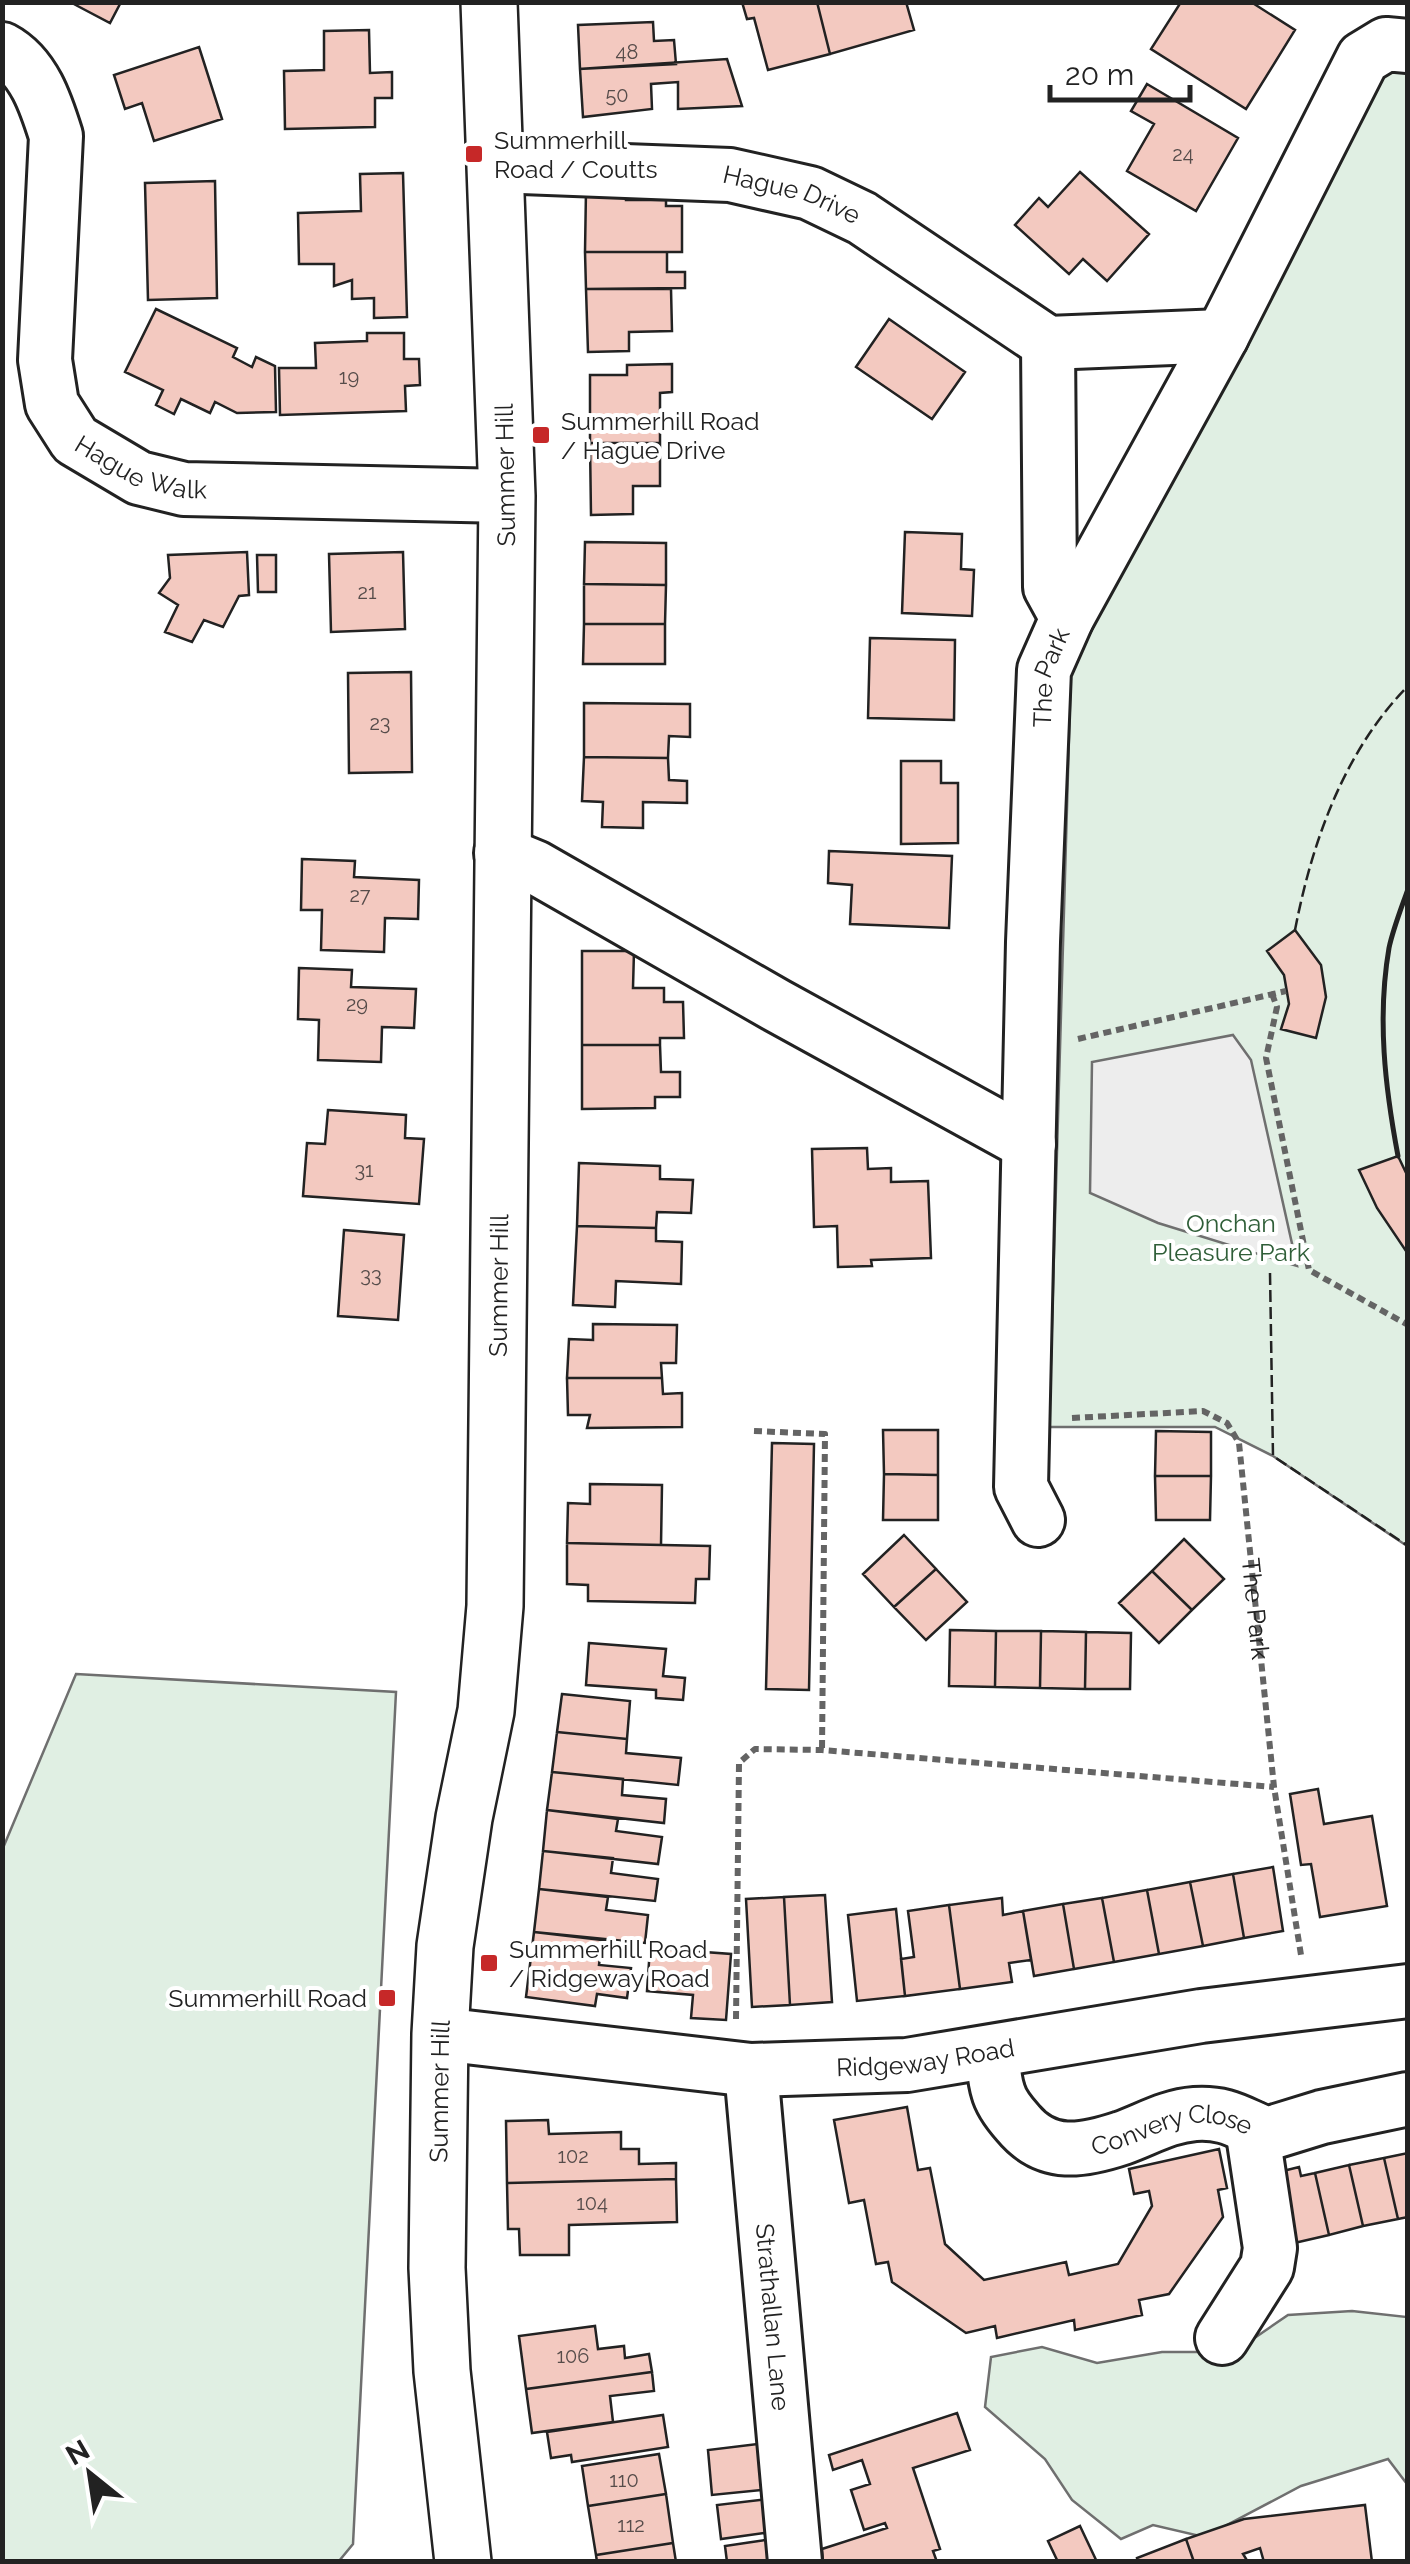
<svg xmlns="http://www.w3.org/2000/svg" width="1410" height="2564" viewBox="0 0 1410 2564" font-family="Raleway,sans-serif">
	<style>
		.green { fill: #e0efe3; stroke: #6f6f6f; stroke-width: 2.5 }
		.parking { fill: #ededed; stroke: #6f6f6f; stroke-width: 2.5 }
		.building { fill: #f3c9c0; stroke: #222; stroke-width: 2.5 }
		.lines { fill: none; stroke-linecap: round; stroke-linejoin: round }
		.minor-casing { stroke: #222; stroke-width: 58 }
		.major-casing { stroke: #222; stroke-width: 60 }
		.path { stroke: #646464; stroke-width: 6; stroke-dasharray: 8 5; stroke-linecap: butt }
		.minor { stroke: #fff; stroke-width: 52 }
		.major { stroke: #fff; stroke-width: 55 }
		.fence { stroke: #222; stroke-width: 2.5; stroke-dasharray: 12 5; stroke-linecap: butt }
		.wall { stroke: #222; stroke-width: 5 }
		.poi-dot { fill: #c62828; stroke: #fff; stroke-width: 4 }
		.labels { text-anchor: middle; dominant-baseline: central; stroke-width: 8; stroke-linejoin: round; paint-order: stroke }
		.number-label { font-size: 20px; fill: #564c4a }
		.poi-label { font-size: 25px; fill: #222; stroke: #fff; text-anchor: start }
		.street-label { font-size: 25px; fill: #222; stroke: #fff }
		.park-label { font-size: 25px; fill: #2f5e38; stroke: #fff }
	</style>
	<rect width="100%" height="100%" fill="#fff"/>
	<path class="green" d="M1382,70L1407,72V1546L1273,1456L1215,1427H1049L1072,635Z
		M76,1674L396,1692L353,2544L339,2561H3V1848Z
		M1352,2311L1407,2317V2484L1388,2459L1301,2486L1204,2537L1153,2525L1121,2539L1072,2500L1045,2459L985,2407L991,2357L1042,2347L1097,2363L1162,2352H1234L1288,2315Z"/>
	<path class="parking" d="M1233,1035L1251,1060L1297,1266L1158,1223L1090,1193L1092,1062Z"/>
	<path class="building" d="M70,2H121L110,23Z
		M742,2H817L830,54L768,70L754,18L747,19Z
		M817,2H906L914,30L830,54Z
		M1181,2H1251L1295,30L1246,109L1151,49Z
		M653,22L654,41L674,40L676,64L580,69L578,25Z
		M369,30L370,73L392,72V98H375V127L285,129L284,71L324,70V31Z
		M199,47L222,119L154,141L142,103L125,109L114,75Z
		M727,59L742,106L678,109V82L651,84L652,109L583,117L580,69Z
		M1147,84L1238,138L1196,211L1127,171L1154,124L1131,111Z
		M1080,172L1149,234L1107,281L1083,259L1069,274L1015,225L1039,198L1048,207Z
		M403,173L407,317L374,318V298L352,299V280L334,286V264H299L298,213L361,211L360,174Z
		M215,181L217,298L148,300L145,183Z
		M586,190H626V200H666V206H682V252H585Z
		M585,252H667V272H685V288L586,289Z
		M586,289H671L672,331L629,332V351L588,352Z
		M156,309L237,348L233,357L252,367L256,357L275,366L276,412L237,413L215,402L210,413L181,399L174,414L156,405L163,390L125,372Z
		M889,319L965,372L932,419L856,367Z
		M367,333H404V359H419L420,385L405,386L406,411L280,415L279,368H316L315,343L367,341Z
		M672,364V392L660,393V443H590V375H627V365Z
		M590,443H660V486H633V514L591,515Z
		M905,532L962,534L961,569L974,570L972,616L902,613Z
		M585,542L666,543V585L584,584Z
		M247,552L249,595L239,596L223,627L204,620L192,642L165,632L178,605L159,593L170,578L168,555Z
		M403,552L405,629L331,632L329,554Z
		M257,555H276V592H258Z
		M584,584L666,585L665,624H584Z
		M584,624H665V664H583Z
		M870,638L955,640L954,720L868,718Z
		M411,672L412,772L349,773L348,673Z
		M584,703L690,704V737L669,736L668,758L584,757Z
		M584,757L668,758L669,780L687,781V803L643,802V828L602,827L603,802L582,801Z
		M901,761H941V783H958V843L901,844Z
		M829,851L952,856L949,928L850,924L852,885L828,883Z
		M302,859L355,861L354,877L419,880L418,919L385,918L384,952L321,950L322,910H301Z
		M1295,930L1321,965L1326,997L1316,1038L1281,1029L1289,1004L1284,975L1267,951Z
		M582,951H634L633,988H664V1002H683L684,1038H660V1045H582Z
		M299,968L352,970L351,987L416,989L414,1028L382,1027L381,1062L318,1060L319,1020L298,1019Z
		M582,1045H660L661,1072H680V1097H655V1108L582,1109Z
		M328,1110L406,1115L405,1138L424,1139L419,1204L303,1196L307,1143L325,1144Z
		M867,1148L868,1169L891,1168V1182L928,1181L931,1258L871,1260L872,1266L838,1267L837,1226L814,1227L812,1149Z
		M1398,1156L1408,1177V1254L1377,1208L1359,1170Z
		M579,1163L660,1166V1179L693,1180L691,1213L657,1212L656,1228L577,1226Z
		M577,1226L656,1228V1241L682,1242L681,1284L616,1281L615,1307L573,1305Z
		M344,1230L404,1235L398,1320L338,1316Z
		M593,1324L677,1325L676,1363H661L662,1378H567L569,1339L593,1340Z
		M567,1378H662L663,1394L682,1393V1427L587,1428L590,1415H568Z
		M883,1430H938V1475L884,1474Z
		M1156,1431L1211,1432V1476H1155Z
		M772,1443L814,1444L809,1690L766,1689Z
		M884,1474L938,1475V1520H883Z
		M1155,1476H1211L1210,1520H1156Z
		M590,1484L662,1485L661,1545L567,1543L568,1503L590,1504Z
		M904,1535L936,1569L894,1607L863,1574Z
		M1184,1539L1224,1579L1192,1610L1152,1571Z
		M567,1543L710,1546L709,1579H696L695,1603L588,1601V1585L567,1584Z
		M936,1569L967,1602L926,1640L894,1607Z
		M1152,1571L1192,1610L1159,1643L1119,1603Z
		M950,1630L996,1631L995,1687L949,1686Z
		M996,1631H1041L1040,1688L995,1687Z
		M1041,1631L1086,1632L1085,1689L1040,1688Z
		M1086,1632L1131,1633L1130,1689H1085Z
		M589,1643L666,1649L663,1676L685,1678L683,1700L656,1698V1690L586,1685Z
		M562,1694L630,1701L627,1739L557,1732Z
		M557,1732L627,1739L626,1753L681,1758L678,1785L552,1772Z
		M552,1772L623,1779L622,1795L666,1799L664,1823L547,1810Z
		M1318,1789L1324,1824L1372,1816L1387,1906L1320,1917L1311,1864L1301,1865L1290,1794Z
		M547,1810L618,1819L616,1831L662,1837L658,1864L543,1851Z
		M543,1851L613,1858L611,1873L658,1879L655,1901L539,1889Z
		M1273,1867L1283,1931L1244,1938L1233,1874Z
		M1233,1874L1244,1938L1203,1946L1190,1882Z
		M1190,1882L1203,1946L1159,1954L1147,1890Z
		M539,1889L608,1897L606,1910L648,1915L645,1943L534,1932Z
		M1147,1890L1159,1954L1114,1962L1102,1898Z
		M825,1895L832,2002L790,2005L784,1897Z
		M784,1897L790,2005L752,2007L746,1899Z
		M1002,1898L1003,1915L1023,1911L1031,1960L1009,1963L1012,1982L960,1989L949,1905Z
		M1102,1898L1114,1962L1074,1969L1063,1904Z
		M1063,1904L1074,1969L1034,1976L1023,1911Z
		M949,1905L960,1989L905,1996L901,1959L914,1957L908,1911Z
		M896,1909L905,1996L857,2001L848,1915Z
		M534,1932L602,1940L599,1965L631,1968L627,1998L597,1994L595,2006L526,1997Z
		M650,1948L731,1954L726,2020L691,2018L693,1995L647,1991Z
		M907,2107L918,2170L930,2168L945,2244L984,2280L1066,2262L1069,2275L1118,2264L1152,2206L1149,2191L1134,2194L1129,2169L1219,2149L1227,2188L1218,2190L1223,2217L1169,2294L1139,2300L1142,2315L1075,2330L1074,2320L997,2338L995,2326L966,2333L892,2282L888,2262L876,2264L864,2200L849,2203L834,2120Z
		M548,2120L549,2134L621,2132V2149H639V2164L676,2163V2179L507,2183L506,2121Z
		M1408,2153V2217L1398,2219L1384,2158Z
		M1384,2158L1398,2219L1363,2226L1349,2165Z
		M1349,2165L1363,2226L1329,2235L1315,2173Z
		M1299,2167L1301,2176L1315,2173L1329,2235L1290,2244L1275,2173Z
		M676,2179L677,2222L569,2225V2255H520L519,2229H508L507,2183Z
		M595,2326L598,2349L624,2346L625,2358L649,2354L652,2372L526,2389L519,2336Z
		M652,2372L654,2391L610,2396L613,2422L532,2433L526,2389Z
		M957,2413L970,2450L913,2468L940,2549L933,2551L937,2562H823L822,2549L887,2528L885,2523L864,2530L851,2490L870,2484L862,2460L833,2470L829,2455Z
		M663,2415L668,2447L572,2462L571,2455L551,2458L547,2432Z
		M766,2443L771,2489L712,2495L708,2450Z
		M659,2454L666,2494L588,2506L582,2466Z
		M666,2494L673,2543L596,2555L588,2506Z
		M768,2499L772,2532L721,2539L717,2505Z
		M1365,2505L1372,2562H1264L1260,2548L1243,2554L1248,2562H1194L1186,2539L1244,2519Z
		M1080,2526L1097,2562H1058L1048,2541Z
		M772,2539L776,2562H727L725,2546Z
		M1186,2539L1194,2562H1138L1137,2558Z
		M673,2543L676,2562H597L596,2555Z"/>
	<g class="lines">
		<defs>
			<g id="minor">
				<path id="s2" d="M2,49C34,66 46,104 56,136L45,360L52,404L75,440L139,478L184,489L507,496"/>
				<path id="s3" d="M497,166L730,175L810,193L862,218L1048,343L1222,336"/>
				<path d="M1048,343L1050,587L1067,618"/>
				<path d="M501,853L535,867L776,1005L1029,1144"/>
				<path id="s4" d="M1038,1520L1021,1487L1033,942L1044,670L1067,618L1222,336L1363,58L1386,44L1408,46"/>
				<path id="s5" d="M440,2034L751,2070L907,2065L1201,2016L1408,1991"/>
				<path id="s6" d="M992,2053C994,2065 994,2079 998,2091C1001,2103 1010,2114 1018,2123C1047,2158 1083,2151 1122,2138C1147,2129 1168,2116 1195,2114C1227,2112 1239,2123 1267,2134L1322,2117L1408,2099"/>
				<path id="s7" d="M751,2070L795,2562"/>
				<path d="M1222,2338L1267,2267L1270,2248L1252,2128"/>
			</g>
			<g id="major">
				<path id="s8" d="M463,2562L442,2371L437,2268L440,2034L445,1946L464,1818L486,1711L495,1606L507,496L489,2"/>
			</g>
		</defs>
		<use href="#minor" class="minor-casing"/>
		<use href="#major" class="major-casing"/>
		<g class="path">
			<path d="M1272,994L1277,1007L1266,1058L1309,1270L1408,1325"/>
			<path d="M1078,1039L1286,991"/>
			<path id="s1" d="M1072,1418L1203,1411L1227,1423L1239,1443L1274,1787L1301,1955"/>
			<path d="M754,1431L825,1434L822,1750"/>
			<path d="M736,2019L739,1763L755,1749L822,1750L1274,1787"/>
		</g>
		<use href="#minor" class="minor"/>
		<use href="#major" class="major"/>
		<path class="fence" d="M1295,930C1312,842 1344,751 1408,686
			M1270,1273L1273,1456L1408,1546"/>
		<path class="wall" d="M1398,1156C1385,1087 1377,1018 1389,948C1393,929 1401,909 1408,889"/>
	</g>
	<g class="poi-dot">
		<rect x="464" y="144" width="20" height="20" rx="5"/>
		<rect x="531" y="425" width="20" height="20" rx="5"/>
		<rect x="479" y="1953" width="20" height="20" rx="5"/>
		<rect x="377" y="1988" width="20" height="20" rx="5"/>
	</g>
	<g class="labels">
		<g class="number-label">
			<text x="627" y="52">48</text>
			<text x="617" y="95">50</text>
			<text x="1183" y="154">24</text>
			<text x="349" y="377">19</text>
			<text x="367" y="592">21</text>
			<text x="380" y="723">23</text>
			<text x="360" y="895">27</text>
			<text x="357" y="1004">29</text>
			<text x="364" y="1170">31</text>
			<text x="371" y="1275">33</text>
			<text x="573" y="2156">102</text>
			<text x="592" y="2203">104</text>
			<text x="573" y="2356">106</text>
			<text x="624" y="2480">110</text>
			<text x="631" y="2525">112</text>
		</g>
		<g class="poi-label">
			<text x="494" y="140">Summerhill<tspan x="494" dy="29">Road / Coutts</tspan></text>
			<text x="561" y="421">Summerhill Road<tspan x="561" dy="29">/ Hague Drive</tspan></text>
			<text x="509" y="1949">Summerhill Road<tspan x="509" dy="29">/ Ridgeway Road</tspan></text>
			<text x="367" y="1998" text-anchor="end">Summerhill Road</text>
		</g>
		<g class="street-label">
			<text stroke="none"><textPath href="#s3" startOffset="298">Hague Drive</textPath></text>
			<text stroke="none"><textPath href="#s2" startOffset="490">Hague Walk</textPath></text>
			<text transform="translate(505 475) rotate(-91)">Summer Hill</text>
			<text stroke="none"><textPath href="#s4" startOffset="848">The Park</textPath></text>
			<text stroke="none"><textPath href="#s8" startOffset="1282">Summer Hill</textPath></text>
			<text stroke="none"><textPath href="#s1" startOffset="348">The Park</textPath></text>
			<text stroke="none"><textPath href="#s5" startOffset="488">Ridgeway Road</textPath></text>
			<text stroke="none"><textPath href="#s8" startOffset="472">Summer Hill</textPath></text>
			<text stroke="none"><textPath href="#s6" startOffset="242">Convery Close</textPath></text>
			<text stroke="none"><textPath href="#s7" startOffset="248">Strathallan Lane</textPath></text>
		</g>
		<g class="park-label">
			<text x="1231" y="1223">Onchan<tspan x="1231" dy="29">Pleasure Park</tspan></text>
		</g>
	</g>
	<rect width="1410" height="2564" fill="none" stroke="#222222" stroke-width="10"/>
	<g transform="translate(90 2474) rotate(330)" stroke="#ffffff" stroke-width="8" paint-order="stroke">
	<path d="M0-8L18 38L0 25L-18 38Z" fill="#222222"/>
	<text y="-15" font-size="28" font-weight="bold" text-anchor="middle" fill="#222222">N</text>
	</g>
	<path d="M1050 85v15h140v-15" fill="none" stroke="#222222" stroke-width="5"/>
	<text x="1065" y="85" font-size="30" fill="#222222" stroke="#ffffff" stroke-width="8" paint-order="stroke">20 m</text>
</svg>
